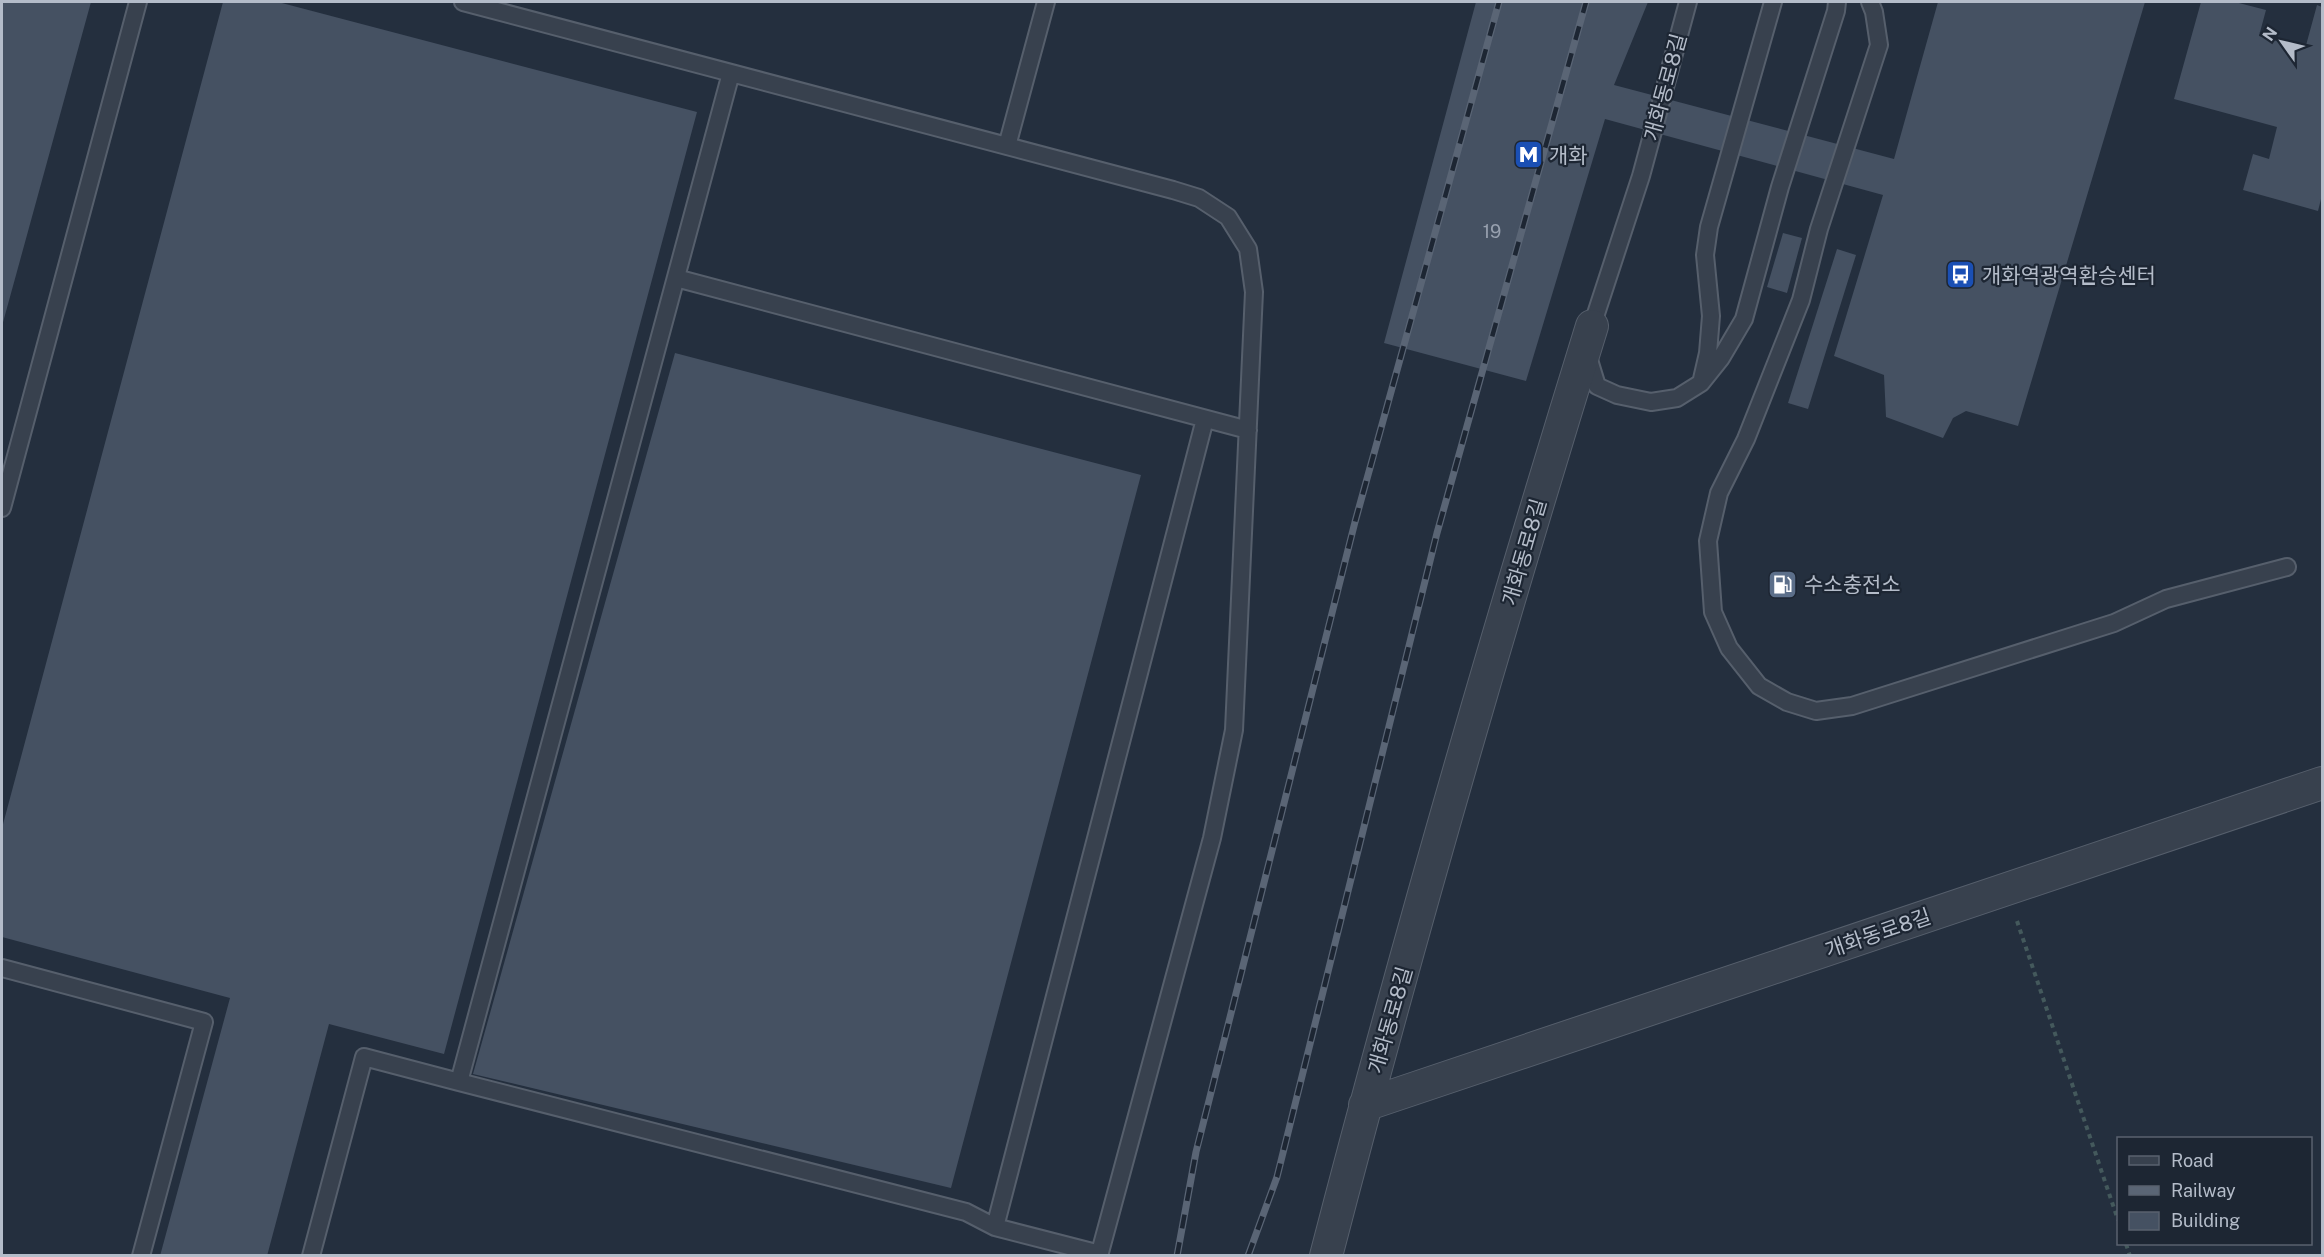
<svg xmlns="http://www.w3.org/2000/svg" width="2324" height="1257" viewBox="0 0 2324 1257" font-family="'Public Sans','Noto Sans KR',sans-serif">
	<style>
		.building { fill: #455162 }
		.lines { fill: none; stroke-linecap: round; stroke-linejoin: round }
		.service-casing { stroke: #565f6c; stroke-width: 20 }
		.minor-casing { stroke: #565f6c; stroke-width: 34 }
		.path { stroke: #44595c; stroke-width: 4; stroke-dasharray: 4.5 4.5; stroke-linecap: butt }
		.service { stroke: #38414e; stroke-width: 16 }
		.minor { stroke: #38414e; stroke-width: 32 }
		.rail-casing { stroke: #5a6575; stroke-width: 7 }
		.rail { stroke: #1d2633; stroke-width: 4.5; stroke-dasharray: 14; stroke-linecap: butt }
		.labels { text-anchor: middle; dominant-baseline: central; stroke-width: 4.5; stroke-linejoin: round; paint-order: stroke }
		.number-label { font-size: 18px; fill: #98a1af }
		.street-label { font-size: 21px; fill: #b4bcc9; stroke: #1d2633 }
		.poi-label { font-size: 21px; fill: #b4bcc9; stroke: #1d2633; text-anchor: start }
	</style>
	<rect width="100%" height="100%" fill="#242f3e"/>
	<path class="building" d="M2,2H91L2,326Z
		M223,2H278L697,112L444,1054L329,1024L267,1256H160L230,998L2,937V828Z
		M1476,2H1648L1614,85L1894,159L1938,2H2145L2018,426L1966,411L1953,418L1943,438L1886,417L1884,375L1834,356L1883,195L1605,119L1526,381L1384,343Z
		M2201,2H2235L2266,10L2259,36L2305,49L2317,5L2322,7V195L2318,211L2243,190L2253,154L2269,159L2277,127L2174,99Z
		M1783,233L1802,238L1787,293L1767,287Z
		M1837,249L1856,255L1808,409L1788,403Z
		M675,353L1141,475L951,1188L473,1074Z"/>
	<g class="lines">
		<defs>
			<path id="service" d="M463,2L1173,190L1199,198L1228,217L1248,249L1254,292L1234,730L1212,838L1099,1256
				M1870,2L1874,12L1879,45L1819,229L1801,300L1746,439L1719,493L1708,541L1713,612L1729,648L1759,686L1787,702L1816,711L1852,706L2114,623L2166,599L2287,567
				M1007,146L1046,2
				M676,278L1248,430
				M1592,326L1641,176L1688,2
				M1589,360L1597,386L1617,395L1651,402L1677,398L1701,383L1721,358L1744,319L1780,187L1836,11L1837,2
				M1702,379L1708,353L1711,316L1705,255L1709,227L1773,2
				M2,508L138,2
				M2,968L204,1022L141,1256
				M459,1082L966,1212L995,1227L1100,1254
				M995,1227L1205,419
				M311,1256L364,1057L459,1082L731,73"/>
			<path id="minor" d="M1365,1105L2322,783
				M1326,1256C1407,944 1497,633 1592,326"/>
		</defs>
		<use href="#service" class="service-casing"/>
		<use href="#minor" class="minor-casing"/>
		<path class="path" d="M2017,921L2118,1220
			M2126,1244L2130,1256"/>
		<use href="#service" class="service"/>
		<use href="#minor" class="minor"/>
		<defs>
			<path id="rail" d="M1177,1256L1196,1152L1355,522L1499,2
				M1248,1256L1277,1177L1437,533L1586,2"/>
		</defs>
		<use href="#rail" class="rail-casing"/>
		<use href="#rail" class="rail"/>
	</g>
	<defs>
		<symbol id="metro-square" viewBox="-11 -11 22 22"><rect x="-9" y="-9" width="18" height="18" rx="4" fill="#1a4fb4" stroke="#1d2633"/><path d="M-5.5 5V-5H-3L0 0L3-5H5.5V5H3V-.5L0 4L-3-.5V5Z" fill="#fff"/></symbol>
		<symbol id="bus-square" viewBox="-11 -11 22 22"><rect x="-9" y="-9" width="18" height="18" rx="4" fill="#1a4fb4" stroke="#1d2633"/><path d="M-5-6H5V4H4V6H2V4H-2V6H-4V4H-5ZM-3.5-4V0h7V-4ZM-3.5 1.2v1.5H-2V1.2ZM2 1.2v1.5H3.5V1.2Z" fill="#fff"/></symbol>
		<symbol id="fuel-square" viewBox="-11 -11 22 22"><rect x="-9" y="-9" width="18" height="18" rx="4" fill="#5c6f8a" stroke="#1d2633"/><path d="M-5.5-6h7V0h2V4h1.3V-2.5L3-4.5l.8-.8L6-3V5H2.5V1h-1V6h-7ZM-4.2-4.7v3.2H.2V-4.7Z" fill="#fff"/></symbol>
	</defs>
	<g fill-rule="evenodd">
		<use href="#metro-square" x="1512" y="138" width="33" height="33"/>
		<use href="#bus-square" x="1944" y="258" width="33" height="33"/>
		<use href="#fuel-square" x="1766" y="568" width="33" height="33"/>
	</g>
	<g class="labels">
		<g class="number-label">
			<text x="1492" y="231">19</text>
		</g>
		<g class="street-label">
			<text transform="translate(1665 87) rotate(-75)">개화동로8길</text>
			<text transform="translate(1524 552) rotate(-74)">개화동로8길</text>
			<text transform="translate(1878 933) rotate(-19)">개화동로8길</text>
			<text transform="translate(1390 1020) rotate(-74)">개화동로8길</text>
		</g>
		<g class="poi-label">
			<text x="1549" y="155">개화</text>
			<text x="1982" y="275">개화역광역환승센터</text>
			<text x="1804" y="584">수소충전소</text>
		</g>
	</g>
	<rect width="2324" height="1257" fill="none" stroke="#b4bcc9" stroke-width="6"/>
	<rect x="2117" y="1137" width="195" height="108" fill="#1d2633" stroke="#59626f" stroke-width="1.5"/>
	<rect x="2129" y="1156" width="30" height="9" fill="#38414e" stroke="#59626f" stroke-width="1.5"/>
	<text x="2171" y="1167" font-size="18" fill="#b4bcc9">Road</text>
	<rect x="2129" y="1186" width="30" height="9" fill="#5a6575" stroke="#59626f" stroke-width="1.5"/>
	<text x="2171" y="1197" font-size="18" fill="#b4bcc9">Railway</text>
	<rect x="2129" y="1212" width="30" height="18" fill="#455162" stroke="#59626f" stroke-width="1.5"/>
	<text x="2171" y="1227" font-size="18" fill="#b4bcc9">Building</text>
	<g transform="translate(2282 42) rotate(304)" stroke="#1d2633" stroke-width="4.5" paint-order="stroke">
	<path d="M0-4.5L10 22L0 15L-10 22Z" fill="#b4bcc9"/>
	<text y="-9" font-size="16" font-weight="bold" text-anchor="middle" fill="#b4bcc9">N</text>
	</g>
</svg>
